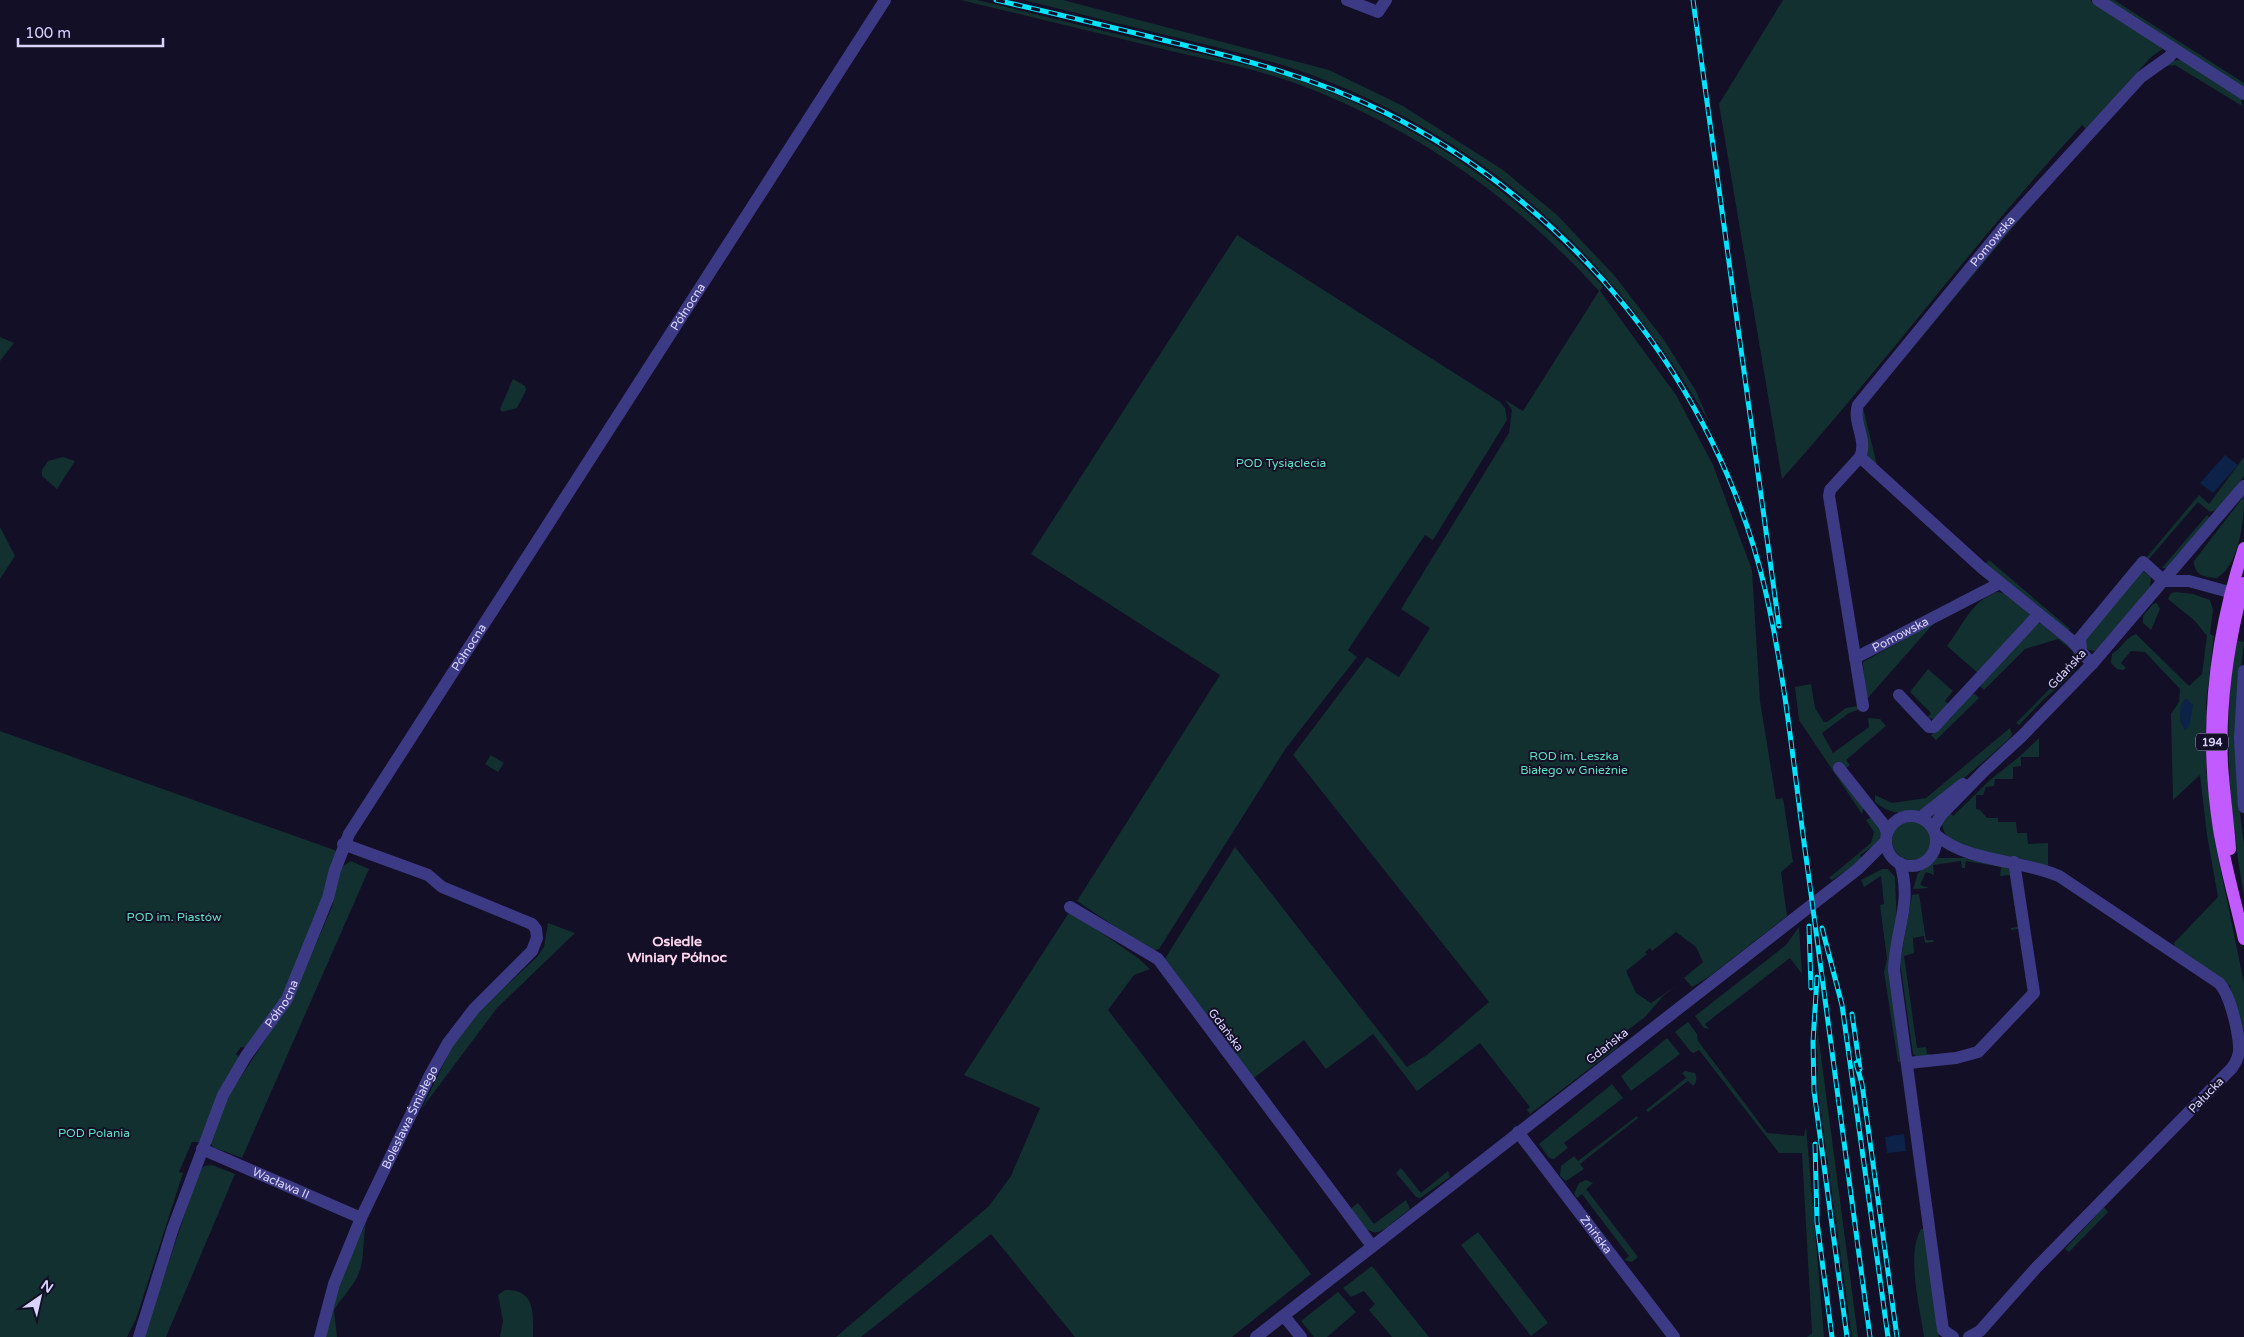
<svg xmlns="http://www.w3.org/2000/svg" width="2244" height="1337" viewBox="0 0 2244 1337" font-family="'Varela Round',sans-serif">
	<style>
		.green { fill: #12302f }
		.water { fill: #0c2248 }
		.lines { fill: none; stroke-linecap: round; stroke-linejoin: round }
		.minor { stroke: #3d3a85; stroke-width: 12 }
		.major { stroke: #c25bff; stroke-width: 12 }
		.rail-casing { stroke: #00e5ff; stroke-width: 5 }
		.rail { stroke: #130f26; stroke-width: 3; stroke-dasharray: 9; stroke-linecap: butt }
		.labels { text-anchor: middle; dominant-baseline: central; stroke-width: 4; stroke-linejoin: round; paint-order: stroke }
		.shield { fill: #130f26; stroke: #9e99be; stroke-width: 1 }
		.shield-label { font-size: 11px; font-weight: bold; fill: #d9d4ff }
		.street-label { font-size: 12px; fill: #d9d4ff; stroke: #130f26 }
		.park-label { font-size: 12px; fill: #5fe0c0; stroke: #130f26 }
		.neighbourhood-label { font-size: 14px; font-weight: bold; fill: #ffd6f0; stroke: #130f26 }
	</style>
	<rect width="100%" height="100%" fill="#130f26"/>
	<path class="green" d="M961,0H977C1044,16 1112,33 1179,49C1222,59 1266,68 1307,83C1427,128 1516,192 1603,286L1600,291L1676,395L1713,465L1752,570L1760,701L1776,799L1783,798L1793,862L1781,872L1787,916L1710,976L1692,987L1684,978L1703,962L1696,947L1676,932L1652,951L1650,948L1645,952L1647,954L1626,971L1636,993L1651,1003L1679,984L1664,995L1645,1017L1616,1039L1618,1047L1530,1114L1527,1110L1530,1107L1480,1043L1417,1091L1373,1034L1326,1069L1304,1040L1251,1080L1161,965L1235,847L1407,1067L1427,1055L1489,1002L1293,755L1367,657L1399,677L1430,628L1401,609L1509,433L1512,410L1505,400L1523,411L1599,291C1514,198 1421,132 1303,86C1261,70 1215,61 1171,51C1101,34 1031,17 961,0Z
		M1024,0H1063L1283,58L1329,70L1403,106L1503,170L1557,215L1614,275L1664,340L1696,391L1709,422C1614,258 1489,141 1309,74C1271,60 1231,51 1191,41C1136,28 1080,14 1024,0Z
		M1783,0H2090L2164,48L2151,57L2086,129L2082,125C1977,239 1885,364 1782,479L1719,104Z
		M2105,0H2114L2244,83V89Z
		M2184,60L2241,98L2242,106L2175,65L2154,68L2013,227L1863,408L1877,465L1865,455C1866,441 1856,418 1861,406L2018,215L2130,91L2158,64L2165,61Z
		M1237,235L1500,402L1505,408L1507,420L1433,540L1425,535L1348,650L1357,657L1286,748L1159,949L1151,951L1077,901L1220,675L1031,554Z
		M0,337L14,343L0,361Z
		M513,379L525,386L526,390L517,408L502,412L500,409Z
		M63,457L75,461L57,489L42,476V470L48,461Z
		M2244,457V476L2217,510L2210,512L2198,502L2148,560L2146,558L2199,495L2209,504Z
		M2244,496C2244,520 2240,564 2217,578C2205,578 2194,575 2194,561Z
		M2207,515L2210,518L2168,568H2162Z
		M0,527L15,556L0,579Z
		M1989,560L2070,629L2068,632L1985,564Z
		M2142,570L2151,578L2150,588L2095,651L2088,650L2085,646L2086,638Z
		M1997,592L2004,593L2032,616L1979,674L1947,646C1964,624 1970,602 1997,592Z
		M2176,592L2193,594L2210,600L2213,610L2210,634L2214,636L2206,703V771L2215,842L2244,983V1045L2230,986L2175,947L2174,943L2218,897L2207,835L2200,775L2173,800L2171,714L2179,702L2180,689L2145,652L2131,651L2121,663L2126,668L2123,670L2117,669L2111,663L2112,654C2121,649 2126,637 2136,634L2189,686L2202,674L2207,636L2195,621L2168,599L2171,593Z
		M2157,603L2160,609L2151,630L2143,623V616L2153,604Z
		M1935,622L1866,700L1863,662Z
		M2041,623L2075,651L2078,665L2066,680L2043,700L2019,725L2016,723L2075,663L2073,651L2058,639L2025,649L1984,690L1980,686L2037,624Z
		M2236,640L2244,642L2241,669L2239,804L2244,847V896C2229,811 2222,725 2236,640Z
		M1928,669L1953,691L1945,701L1949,705L1935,719L1927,718L1931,713L1910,692Z
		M1811,684L1815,708L1824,722H1827L1846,708L1858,706V710L1849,713L1822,733L1833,753L1869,727L1868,718L1880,719L1886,726L1846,760L1850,765L1844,770L1864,807L1862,814L1799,720L1795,687Z
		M1975,694L1979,698L1936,740L1931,735L1950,719L1971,695Z
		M2010,728L2012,735L2009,739C1995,752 1931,808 1918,811C1900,815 1889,813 1875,802V795L1892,803L1926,798Z
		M0,731L337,851L323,902L284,994L247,1048L241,1047L236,1054L240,1058L199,1142H192L179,1172L183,1173L136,1319L127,1337H0Z
		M2039,738V757H2021V766L2013,767V779H1995L1994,786L1986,787L1983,795H1976V809L1980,810L1987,818H1998V822H2016L2017,833H2027L2028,844L2048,843V866C2019,855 1979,856 1952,840C1946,837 1943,831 1942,824L1949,812L1953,816L1990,780L2019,757Z
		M491,755L504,763L498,772L485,764Z
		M1872,817L1881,827L1883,839L1860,855L1862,860L1832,880L1829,878L1871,843L1874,832L1866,820Z
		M1892 840a20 20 0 1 1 40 0a20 20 0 1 1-40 0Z
		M1937,858H1965L2007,867L2009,870L2019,927L2018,929L2011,930V928L2018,927L2010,875L2000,876L2001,867L1966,861L1965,868H1962L1961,861L1933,865L1934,875L1926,872L1920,885L1929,888L1913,889L1918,873Z
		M351,861L369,869L242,1158L213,1147L210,1142L229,1095L292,999L332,907L339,873L344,865Z
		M1882,869H1888L1895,877L1902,1061L1898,1062L1884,972L1887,959L1880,905L1884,904L1881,876L1864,887L1861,880Z
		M1919,894L1926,940H1933L1934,942L1925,943L1924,936L1913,938L1914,953L1904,956L1917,1048L1926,1047L1927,1054H1930L1931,1057H1917L1913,1054L1900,962L1912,895Z
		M1070,911L1138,958L1150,969L1134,975L1108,1010L1311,1274L1232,1337H1075L991,1234L861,1337H836L989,1206L1011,1176L1040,1108L964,1075Z
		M548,923L575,933L497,1008L422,1108L453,1045L480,1010L537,957L544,947Z
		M1799,927L1802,974L1790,958L1705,1024L1709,1029L1704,1028L1695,1016L1786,945Z
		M1688,1022L1697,1034L1698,1041L1767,1133L1804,1136L1806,1126L1824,1337H1807L1812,1333L1802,1153H1779L1699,1050L1694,1053L1691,1052L1675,1032Z
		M1817,1026L1858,1337H1852L1818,1091Z
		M1667,1038L1680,1054L1631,1091L1621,1076Z
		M1685,1071L1695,1073C1697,1078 1697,1083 1693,1086L1688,1081L1648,1112L1646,1110L1686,1078L1682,1073Z
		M1612,1084L1623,1098L1564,1143L1568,1148L1554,1159L1549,1158L1539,1144Z
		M1637,1116L1638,1118L1580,1164L1584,1169L1566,1181L1560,1176L1561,1166L1574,1156L1578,1161Z
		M212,1165L235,1174L166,1337H144L199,1171L204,1166Z
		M1401,1168L1421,1193L1448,1171L1450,1177L1420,1198L1416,1197L1396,1173Z
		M1586,1180L1593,1183L1586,1189L1638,1257L1632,1262L1624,1260L1629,1256L1582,1194L1577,1198L1574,1194L1579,1183Z
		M1406,1200L1410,1209C1378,1233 1377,1246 1349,1210L1358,1203L1374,1224Z
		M2104,1207L2108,1212L2069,1252L2065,1249Z
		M366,1223C363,1238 364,1252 361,1266C358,1282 343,1296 334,1310L337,1337H325L342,1277Z
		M1921,1229H1925L1939,1337H1924C1920,1308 1906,1255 1921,1229Z
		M1478,1232L1548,1323L1531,1336L1461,1245Z
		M1372,1266L1429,1337H1392L1369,1310L1375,1304L1364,1291L1351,1297L1343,1288Z
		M505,1290C536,1289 533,1314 533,1337H500L503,1321L498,1295Z
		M1338,1292L1356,1312L1327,1337H1314L1301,1321Z"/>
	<path class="water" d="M2225,455L2238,465L2213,493L2200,483Z
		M2186,698L2193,705L2189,727L2185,730C2178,721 2178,706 2186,698Z
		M1904,1134L1906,1151L1887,1153L1885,1137Z"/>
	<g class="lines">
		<g class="minor">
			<path d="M1347,0L1378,12L1386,0"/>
			<path d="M2098,0L2244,94"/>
			<path id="s1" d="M1860,457C1868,440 1852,422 1858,405L2003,228L2141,77L2169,57L2175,50"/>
			<path d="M2164,581H2189L2240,595"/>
			<path d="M2081,651L2080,638L2143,562L2164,581"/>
			<path id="s2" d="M1855,658L2000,583"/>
			<path d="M2244,671L2240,738L2244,807"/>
			<path d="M1899,695L1929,727H1934L2039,614"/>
			<path d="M1863,706L1829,496L1830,490L1860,457L1982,568L2071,640L2092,664"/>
			<path d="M1839,768L1884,825L1887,833"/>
			<circle cx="1911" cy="841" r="25"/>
			<path d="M1921,817L1963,784"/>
			<path d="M1933,828L1941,815L1984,771L2022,736L2092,664L2244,486"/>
			<path d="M1936,835C1969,863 2020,859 2059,876L2219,983C2230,994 2238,1030 2239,1046C2240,1054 2237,1061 2232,1068L2036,1268L1980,1331L1969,1337"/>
			<path d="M1900,863C1913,903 1895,930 1894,970L1943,1330L1953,1337"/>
			<path d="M1070,907L1158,959L1372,1246"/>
			<path d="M1908,1063L1956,1058L1978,1052L2034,993L2014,862"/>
			<path id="s3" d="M1518,1132L1674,1337"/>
			<path id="s4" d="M202,1149L361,1218"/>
			<path d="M1284,1316L1301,1337"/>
			<path id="s5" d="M139,1337L173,1228L223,1095L246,1056L287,999L328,898L335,870L349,834L885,0"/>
			<path id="s6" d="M320,1337L334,1284L361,1218L429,1077L448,1043L474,1009L532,951L537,938L536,929L532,924L442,887L428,875L343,844"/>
			<path d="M1256,1337L1858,869L1886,841"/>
		</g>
		<path class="major" d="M2244,548C2214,639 2204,734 2219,829C2225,866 2236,903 2244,939
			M2230,849C2228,821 2224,793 2222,765C2219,702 2228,643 2244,583"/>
		<defs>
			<path id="rail" d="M996,0C1052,13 1107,26 1163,40C1239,58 1313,77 1384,112C1572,205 1717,384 1765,589C1786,679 1794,773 1807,864C1829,1022 1848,1180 1870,1337
				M1693,0L1779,626
				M1809,926L1811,988
				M1822,928L1842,1005L1888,1337
				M1817,977L1813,1042L1814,1091L1847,1337
				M1852,1014L1860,1069
				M1856,1063L1862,1084L1897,1337
				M1815,1144L1817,1222L1832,1337"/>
		</defs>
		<use href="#rail" class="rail-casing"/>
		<use href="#rail" class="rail"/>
	</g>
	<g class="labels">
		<rect class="shield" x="2196" y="733.5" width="32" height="17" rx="4"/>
		<g class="shield-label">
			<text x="2212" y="742">194</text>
		</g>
		<g class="street-label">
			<text stroke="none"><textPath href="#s1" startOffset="265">Pomowska</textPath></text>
			<text stroke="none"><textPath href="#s5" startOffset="1175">Północna</textPath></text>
			<text stroke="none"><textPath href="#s2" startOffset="51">Pomowska</textPath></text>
			<text stroke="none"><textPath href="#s5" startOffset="770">Północna</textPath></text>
			<text transform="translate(2067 669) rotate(-47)">Gdańska</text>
			<text stroke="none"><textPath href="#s5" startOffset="365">Północna</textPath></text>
			<text transform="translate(1226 1030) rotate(53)">Gdańska</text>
			<text transform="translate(1607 1046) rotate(-38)">Gdańska</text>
			<text transform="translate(2206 1095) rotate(-46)">Pałucka</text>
			<text stroke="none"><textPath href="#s6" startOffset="238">Bolesława Śmiałego</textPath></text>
			<text stroke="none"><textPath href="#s4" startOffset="86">Wacława II</textPath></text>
			<text stroke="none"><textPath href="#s3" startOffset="129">Żnińska</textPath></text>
		</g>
		<g class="park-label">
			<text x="1281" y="463">POD Tysiąclecia</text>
			<text x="1574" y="756">ROD im. Leszka<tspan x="1574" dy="14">Białego w Gnieźnie</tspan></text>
			<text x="174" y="917">POD im. Piastów</text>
			<text x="94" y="1133">POD Polania</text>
		</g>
		<g class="neighbourhood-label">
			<text x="677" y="941">Osiedle<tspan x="677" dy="16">Winiary Północ</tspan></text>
		</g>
	</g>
	<g transform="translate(40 1297) rotate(34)" stroke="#130f26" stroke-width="4" paint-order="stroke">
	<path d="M0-4L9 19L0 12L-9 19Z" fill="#d9d4ff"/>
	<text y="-8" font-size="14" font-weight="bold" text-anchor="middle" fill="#d9d4ff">N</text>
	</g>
	<path d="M18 38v8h145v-8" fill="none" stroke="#d9d4ff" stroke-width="2.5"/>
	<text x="25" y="38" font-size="15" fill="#d9d4ff" stroke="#130f26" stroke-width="4" paint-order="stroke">100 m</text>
</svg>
